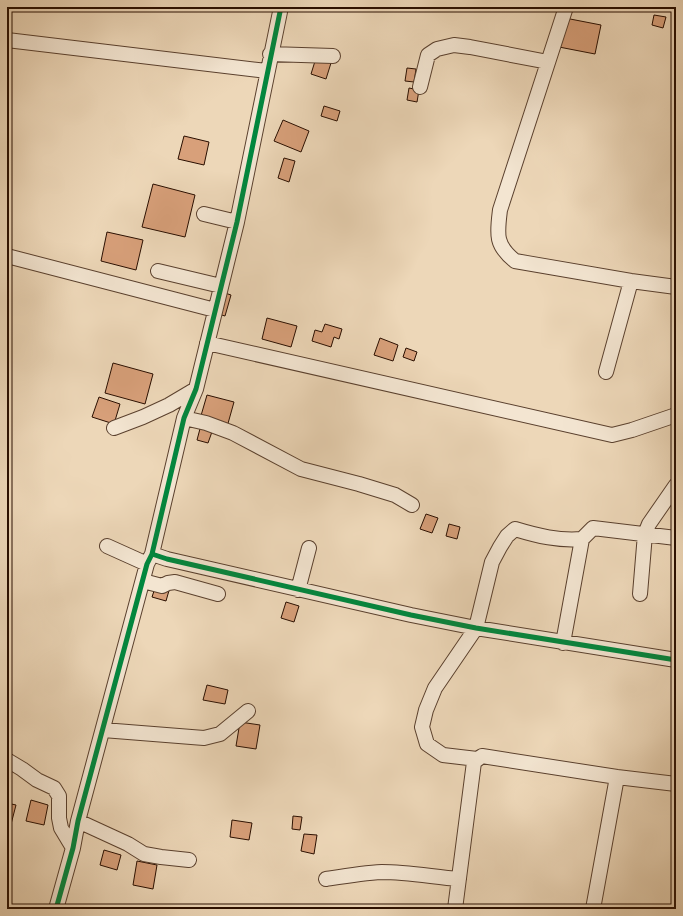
<svg xmlns="http://www.w3.org/2000/svg" width="683" height="916" viewBox="0 0 683 916" font-family="'Sorts Mill Goudy',serif">
	<style>
		.building { fill: #d8a07a; stroke: #290e00 }
		.lines { fill: none; stroke-linecap: round; stroke-linejoin: round }
		.minor-casing { stroke: #5a402e; stroke-width: 16 }
		.minor { stroke: #f3e5d1; stroke-width: 14 }
		.cycleway-casing { stroke: #f3e5d1; stroke-width: 8 }
		.cycleway { stroke: #00873e; stroke-width: 5 }
	</style>
	<rect width="100%" height="100%" fill="#edd7b8"/>
	<filter id="stains"><feTurbulence type="fractalNoise" baseFrequency=".005" numOctaves="4"/><feColorMatrix values="0 0 0 0 .2 0 0 0 0 .09 0 0 0 0 .02 0 0 0 .5 -.17"/></filter>
	<radialGradient id="worn" r=".72"><stop offset=".6" stop-color="#630" stop-opacity="0"/><stop offset="1" stop-color="#630" stop-opacity=".3"/></radialGradient>
	<path class="building" d="M654,15L666,17L663,28L652,25Z
		M565,18L601,25L595,54L559,47Z
		M316,58L331,63L326,79L311,74Z
		M407,68L416,69L414,82L405,81Z
		M409,88L419,90L417,102L407,100Z
		M324,106L340,111L337,121L321,116Z
		M283,120L309,131L301,152L274,141Z
		M184,136L209,142L204,165L178,159Z
		M284,158L295,161L289,182L278,178Z
		M153,184L195,195L185,237L142,227Z
		M107,232L143,240L136,270L101,261Z
		M222,292L231,295L225,316L215,313Z
		M267,318L297,326L291,347L262,339Z
		M325,324L342,329L339,339L334,337L331,347L312,341L315,330L322,332Z
		M380,338L398,345L393,361L374,355Z
		M406,348L417,352L414,361L403,357Z
		M113,363L153,374L145,404L105,393Z
		M207,395L234,402L227,427L200,419Z
		M99,397L120,404L114,424L92,417Z
		M201,425L213,429L208,443L197,440Z
		M426,514L438,518L432,533L420,529Z
		M449,524L460,527L457,539L446,536Z
		M157,582L170,587L166,601L152,597Z
		M286,602L299,606L294,622L281,618Z
		M207,685L228,690L225,704L203,700Z
		M240,722L260,725L256,749L236,746Z
		M31,800L48,805L44,825L26,821Z
		M7,803L16,805L9,832H7Z
		M293,816L302,817L300,830L292,829Z
		M232,820L252,823L249,840L230,837Z
		M304,834L317,835L314,854L301,851Z
		M104,850L121,855L117,870L100,865Z
		M137,861L157,865L153,889L133,885Z"/>
	<g class="lines">
		<defs>
			<path id="minor" d="M566,7L500,210C497,234 495,245 515,261L631,281L676,287
				M7,40L267,71
				M270,54L333,56
				M420,87L428,55L437,49L454,45L470,47L548,62
				M204,214L237,222
				M7,256L215,310
				M158,271L221,286
				M207,343L612,435L632,430L676,415
				M606,372L631,281
				M184,418L206,423L233,433L301,469L359,484L395,495L412,505
				M114,428L143,417L169,405L196,389
				M107,546L147,564
				M152,554L167,559L411,615L476,628L676,660
				M143,581L162,586L168,583L175,582L218,594
				M298,590L309,548
				M640,594L645,534L649,524L676,485
				M563,643L582,539L593,528L676,538
				M103,730L204,738L220,734L248,711
				M477,759L443,755L427,744L422,727L426,710L435,688L476,628L492,562L500,547L507,536L515,529C538,536 559,541 582,539
				M7,760L22,769L37,780L54,788L59,796V818L61,828L73,848
				M78,821L128,844L144,854L161,857L189,860
				M326,879C345,876 363,873 382,872C407,872 434,877 459,879
				M56,909L73,848L78,821L147,564L152,554L184,418L196,389L237,222L281,7
				M455,909L474,762L482,756L617,777L676,784
				M593,909L617,777"/>
		</defs>
		<use href="#minor" class="minor-casing"/>
		<use href="#minor" class="minor"/>
		<defs>
			<path id="cycleway" d="M152,554L167,559L411,615L476,628L676,660
				M56,909L73,848L78,821L147,564L152,554L184,418L196,389L237,222L281,7"/>
		</defs>
		<use href="#cycleway" class="cycleway-casing"/>
		<use href="#cycleway" class="cycleway"/>
	</g>
	<rect width="683" height="916" fill="none" stroke="#edd7b8" stroke-width="24"/>
	<rect x="8" y="8" width="667" height="900" fill="none" stroke="#290e00" stroke-width="2"/>
	<rect x="12" y="12" width="659" height="892" fill="none" stroke="#290e00"/>
	<rect width="100%" height="100%" filter="url(#stains)"/>
	<rect width="100%" height="100%" fill="url(#worn)"/>
</svg>
